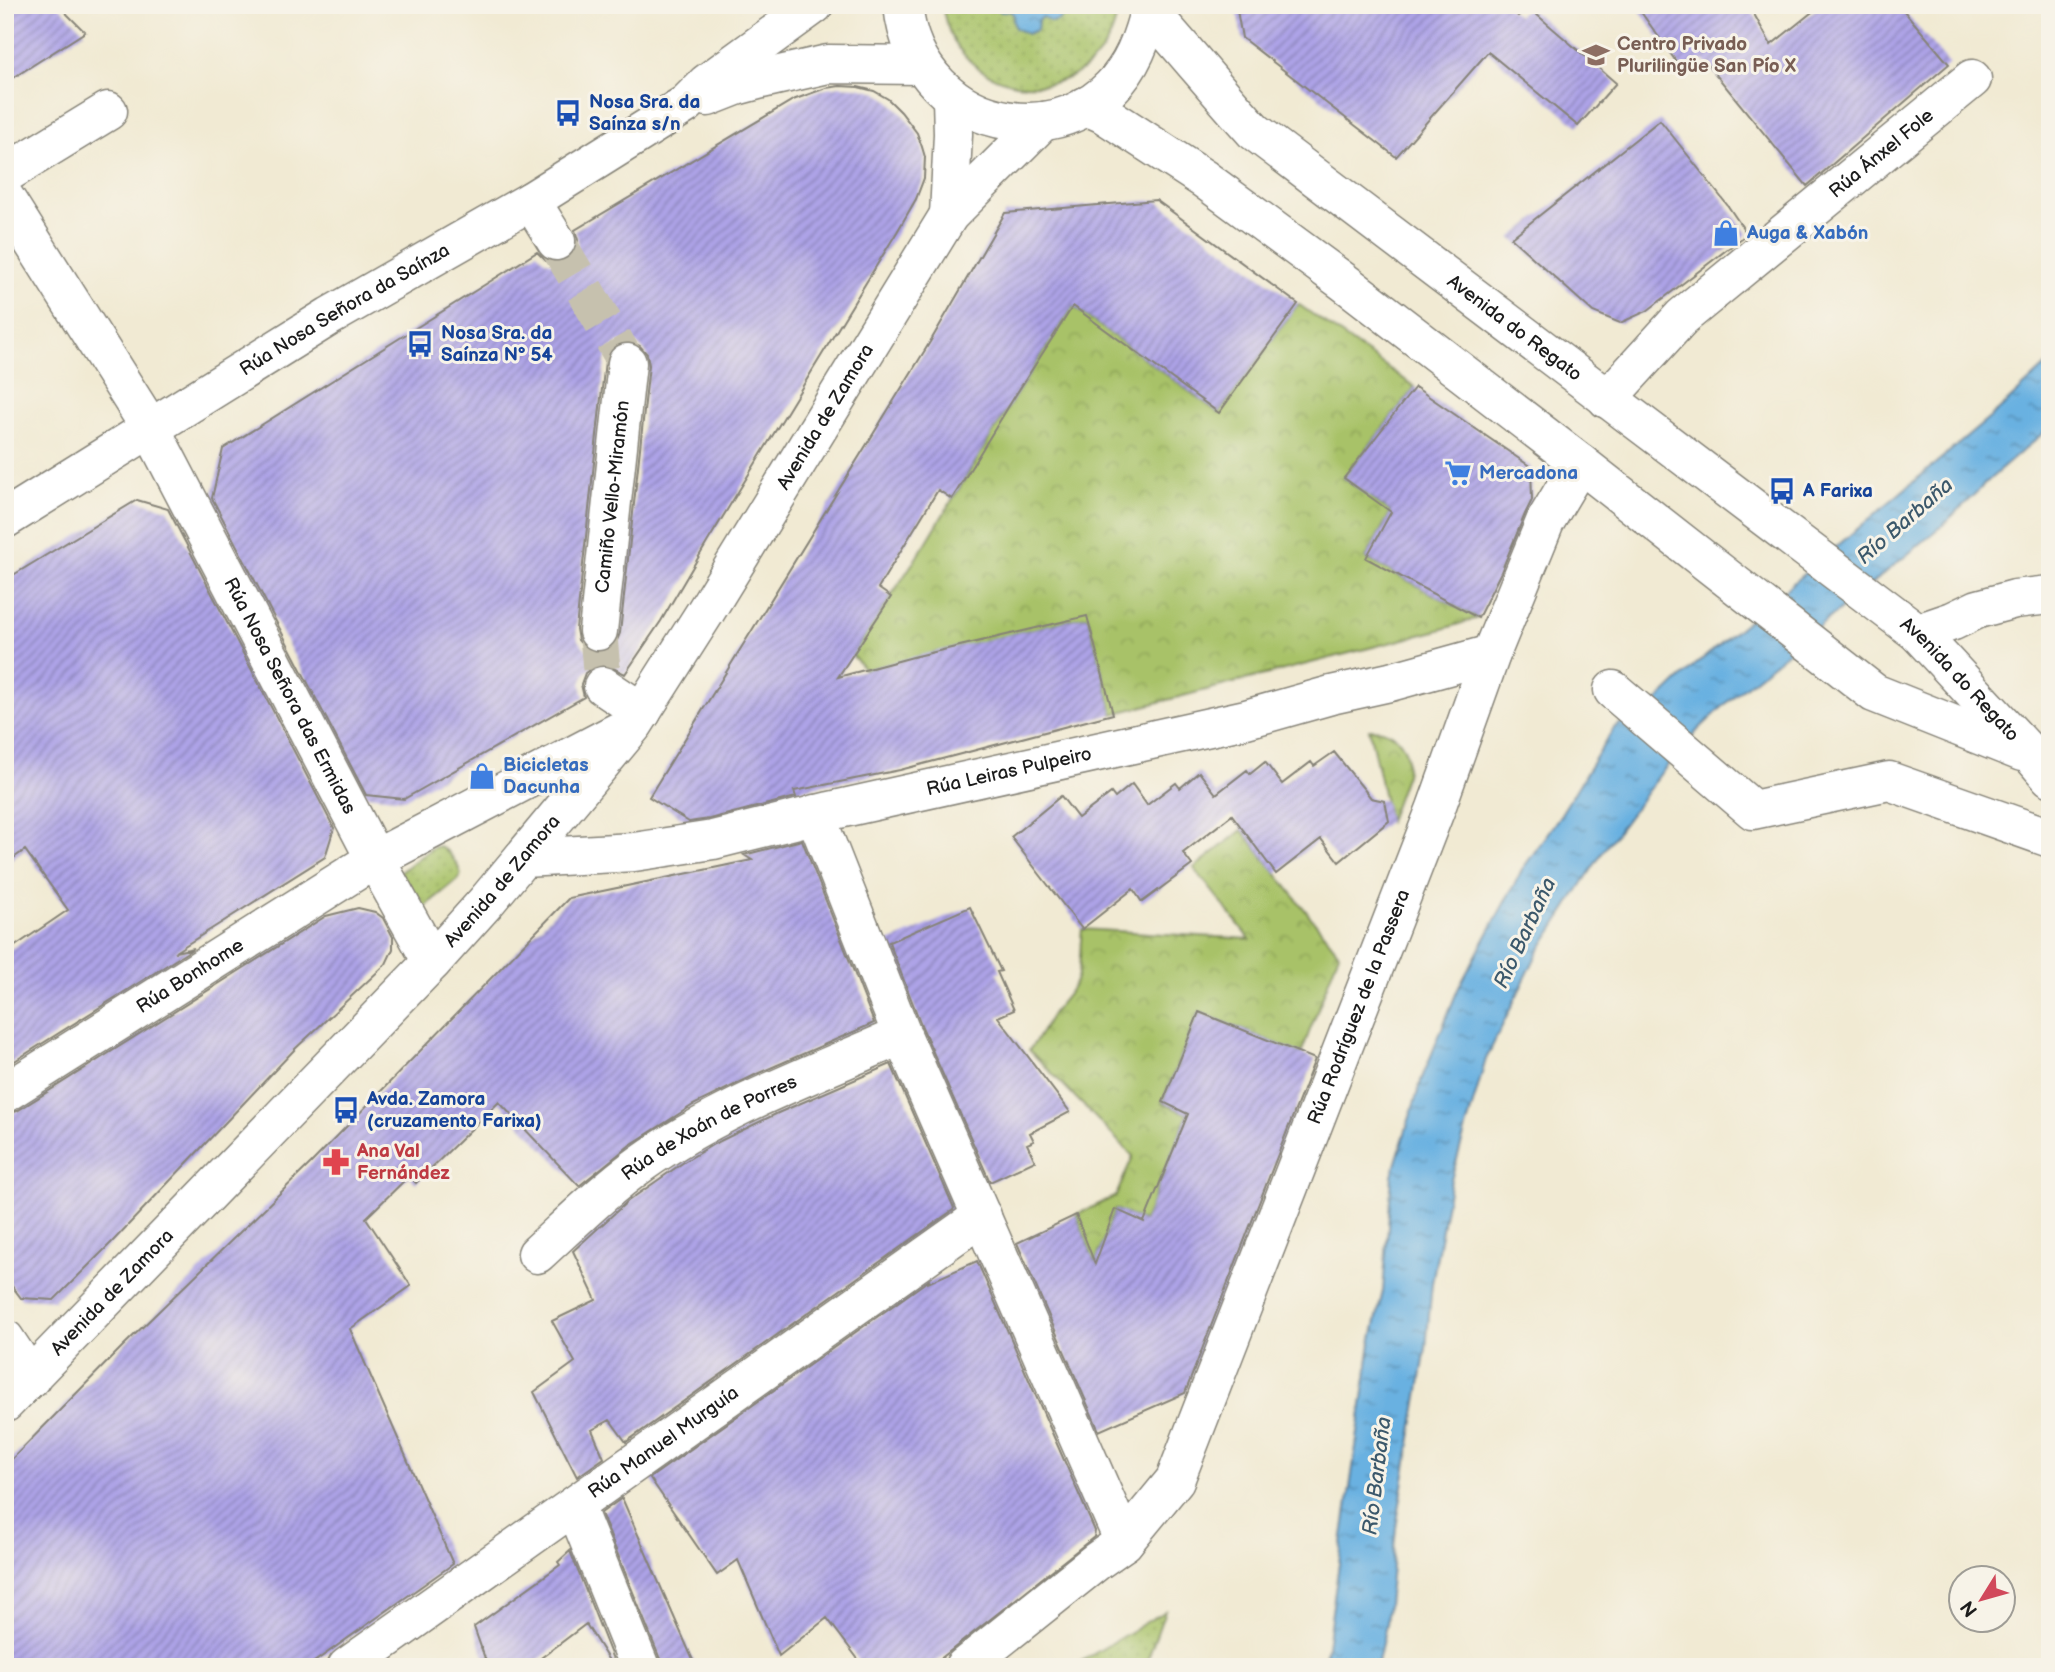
<svg xmlns="http://www.w3.org/2000/svg" width="2055" height="1672" viewBox="0 0 2055 1672" font-family="'Balsamiq Sans',sans-serif">
	<style>
		.grass { fill: url(#grass-dots); stroke: #626f42; stroke-width: 2 }
		.park { fill: url(#park-crowns); stroke: #626f42; stroke-width: 2 }
		.water { fill: url(#water-ripples); stroke: #42667e; stroke-width: 2 }
		.building { fill: url(#building-hatch); fill-rule: evenodd }
		.lines { fill: none; stroke-linecap: round; stroke-linejoin: round }
		.minor-tunnel { stroke: #c6c1ae; stroke-width: 38; stroke-dasharray: 38 19; stroke-linecap: butt }
		.minor-casing { stroke: #868378; stroke-width: 41 }
		.minor { stroke: #fff; stroke-width: 38 }
		.labels { text-anchor: middle; dominant-baseline: central; stroke-width: 6; stroke-linejoin: round; paint-order: stroke }
		.education-label { font-size: 19px; font-weight: bold; fill: #785e54; stroke: #f7f3e8; text-anchor: start }
		.transit-label { font-size: 19px; font-weight: bold; fill: #164399; stroke: #f7f3e8; text-anchor: start }
		.street-label { font-size: 19px; fill: #1c1c1c; stroke: #f7f3e8 }
		.shop-label { font-size: 19px; font-weight: bold; fill: #366cbe; stroke: #f7f3e8; text-anchor: start }
		.health-label { font-size: 19px; font-weight: bold; fill: #be3a42; stroke: #f7f3e8; text-anchor: start }
		.water-label { font-size: 21px; font-style: italic; fill: #3b586b; stroke: #f7f3e8 }
	</style>
	<defs>
		<pattern id="grass-dots" width="8" height="8" patternUnits="userSpaceOnUse" patternTransform="scale(1.75)"><rect width="8" height="8" fill="#a8c268"/><path d="M2 2h.1M6 6h.1" fill="none" stroke="#90a65a" stroke-width="1.8" stroke-linecap="round"/></pattern>
		<pattern id="park-crowns" width="20" height="18" patternUnits="userSpaceOnUse" patternTransform="scale(1.75)"><rect width="20" height="18" fill="#a8c268"/><path d="M2 6a3 3 0 1 1 6 0M12 15a3 3 0 1 1 6 0" fill="none" stroke="#90a65a"/></pattern>
		<pattern id="water-ripples" width="26" height="14" patternUnits="userSpaceOnUse" patternTransform="scale(1.75)"><rect width="26" height="14" fill="#69b1e1"/><path d="M2 4q2-2 4 0t4 0M15 11q2-2 4 0t4 0" fill="none" stroke="#568fb6"/></pattern>
		<pattern id="building-hatch" width="6" height="6" patternUnits="userSpaceOnUse" patternTransform="scale(1.75)"><rect width="6" height="6" fill="#ada3e7"/><path d="M-1 1l2-2M0 6l6-6M5 7l2-2" fill="none" stroke="#8c84ba"/></pattern>
	</defs>
	<rect width="100%" height="100%" fill="#f7f3e8"/>
	<filter id="ink" filterUnits="userSpaceOnUse"><feTurbulence type="fractalNoise" baseFrequency=".0143" numOctaves="2"/><feDisplacementMap in="SourceGraphic" scale="14" xChannelSelector="R" yChannelSelector="G"/><feConvolveMatrix kernelMatrix="1 2 1 2 8 2 1 2 1" color-interpolation-filters="sRGB"/></filter>
	<filter id="wash" filterUnits="userSpaceOnUse"><feTurbulence type="fractalNoise" baseFrequency=".00686" numOctaves="4" result="noise"/><feDisplacementMap in="SourceGraphic" scale="28" xChannelSelector="R" yChannelSelector="G"/><feGaussianBlur stdDeviation="1.57" result="paint"/><feColorMatrix in="noise" values="0 0 0 0 0 0 0 0 0 0 0 0 0 0 0 0 0 1.4 0 .05"/><feComposite in="paint" operator="in"/></filter>
	<g filter="url(#wash)">
		<rect width="100%" height="100%" fill="#f1ead3"/>
		<path class="grass" d="M942,5H1118C1109,110 959,114 942,5Z
			M439,846C449,850 458,864 461,874L457,880L423,908L395,876L432,848Z
			M1165,1611L1145,1667H1072Z"/>
		<path class="park" d="M1298,304L1415,387L1344,478L1391,512L1366,558L1478,618L1443,629L1113,714L1087,616L865,670L852,655L926,543L1015,396L1073,306L1219,413Z
			M1369,729C1397,728 1411,748 1406,774L1389,821Z
			M1242,830L1339,953L1301,1054L1199,1012L1162,1103L1188,1114L1144,1222L1115,1209L1095,1264L1076,1215L1116,1196L1133,1156L1029,1050C1039,1038 1044,1027 1052,1014C1060,1002 1073,992 1077,978C1081,965 1080,944 1082,929L1250,939L1194,868Z"/>
		<path class="water" d="M993,5H1065C1066,16 1061,21 1051,22L1043,17L1038,20L1037,30L1027,34L1015,28L1013,21L1014,15L1010,11L1000,12Z
			M2050,362V427L1990,479L1941,527L1734,696L1698,730L1661,773L1604,850L1537,954L1486,1059L1451,1180L1432,1283L1426,1348L1396,1528L1386,1624L1377,1667H1324L1371,1343L1383,1291L1392,1175L1422,1078L1458,989L1522,870L1561,814L1614,728C1624,719 1637,718 1648,710L1694,666L1999,410Z"/>
		<g id="blocks">
			<path class="building" d="M5,5H58L85,32L5,83Z
				M1236,5H1505L1518,16L1528,7L1616,83L1578,126L1488,52L1396,157L1242,38Z
				M1636,5H1749L1771,45L1821,5H1899L1949,64L1807,186L1704,60L1693,67H1680Z
				M840,86L858,87L874,91L888,99L901,112L917,133L922,147L925,157L924,178L916,199L897,232L708,541L661,621L625,674L605,664L593,667L585,673L581,684L584,697L404,799L366,795L212,498L223,449L537,252L546,261L556,263L567,260L576,251L578,240L575,230L793,100L826,88ZM630,341L640,346L647,354L649,365L620,633L616,643L607,651L595,653L585,648L578,640L576,629L605,361L609,351L618,343Z
				M1660,120L1728,206L1747,234L1647,311L1620,323L1593,312L1511,238Z
				M1156,200L1298,304L1219,413L1073,306L1015,396L952,499L938,490L878,588L891,597L838,677L913,657L1087,616L1113,714L900,770L794,791L796,797L709,819L689,822L649,797L930,342L1005,213Z
				M1415,387L1531,467L1532,500L1525,514L1501,572L1478,618L1366,558L1391,512L1344,478Z
				M137,500L168,509L334,828L325,857L175,952L194,948L5,1067V953L68,910L25,850L5,864V580Z
				M1334,752L1371,798L1385,801L1389,821L1339,862L1321,839L1276,874L1232,815L1183,853L1192,865L1142,902L1133,889L1082,929L1011,837L1061,796L1078,818L1111,793L1115,798L1132,784L1147,805L1176,783L1180,788L1199,772L1216,794L1247,770L1250,774L1265,762L1282,784L1311,762L1314,766Z
				M802,840L874,1023L759,1073L693,1105L630,1145L579,1186L499,1102L416,1183L409,1176L366,1218L411,1286L350,1329L453,1564L307,1667H5V1466L122,1347L311,1163L569,898L752,860L744,855Z
				M970,907L1001,971L997,972L1014,1010L998,1017L1070,1112L1030,1133L1034,1141L1027,1144L1035,1161L990,1182L922,1027L889,942Z
				M358,908L375,912L383,918L393,937V949L386,964L295,1049L112,1242L54,1300L21,1298L5,1277V1115L17,1111L326,916Z
				M1199,1012L1315,1059L1185,1393L1099,1431L1017,1243L1076,1215L1095,1264L1115,1209L1144,1222L1188,1114L1163,1102Z
				M891,1064L954,1208L953,1210L626,1442L610,1420L592,1430L604,1458L577,1477L534,1392L575,1362L552,1321L596,1300L573,1251L628,1201L684,1162L714,1144L778,1113Z
				M977,1261L1095,1531L1094,1537L930,1667H864L827,1618L779,1656L738,1560L717,1575L650,1478L929,1280L928,1283Z
				M622,1498L652,1567L696,1667H661L660,1659L601,1513Z
				M570,1551L616,1667H613L586,1624L529,1667H488L474,1627L560,1565L558,1562Z"/>
		</g>
	</g>
	<g filter="url(#ink)">
		<use href="#blocks" fill-opacity="0" stroke="#868378" stroke-width="2"/>
		<g class="lines">
			<path class="minor-tunnel" d="M556,241L627,363
				M598,631L603,686"/>
			<defs>
				<g id="minor">
					<path d="M903,5C916,139 1093,167 1140,41C1144,30 1149,17 1149,5"/>
					<path id="s1" d="M1149,11C1185,50 1218,92 1254,131L1918,633L2033,757L2050,777"/>
					<path d="M708,97L736,86L762,79L828,64L922,65"/>
					<path d="M1086,106L1104,114L1204,179L1344,282L1580,463L1874,693L2022,752"/>
					<path d="M5,174L108,111"/>
					<path id="s2" d="M5,198L151,429L375,859L432,962"/>
					<path d="M531,201L556,241"/>
					<path d="M949,215L953,134L952,98"/>
					<path id="s3" d="M1607,399L1682,317L1972,79"/>
					<path id="s4" d="M5,519L330,316L531,201L686,104L707,83L814,5"/>
					<path id="s5" d="M598,631L627,363"/>
					<path d="M1918,633L1953,621L1978,609L2015,599L2050,595"/>
					<path d="M603,686L642,712"/>
					<path d="M1613,690L1753,810L1889,781L2050,838"/>
					<path d="M815,814L902,1035L1124,1542"/>
					<path id="s6" d="M523,858L634,852L713,840L830,811L1246,719L1331,695L1390,682L1491,654"/>
					<path id="s7" d="M5,1093L375,859L618,732"/>
					<path id="s8" d="M537,1254C571,1223 604,1190 642,1163C721,1107 814,1074 902,1035"/>
					<path d="M5,1339L31,1378"/>
					<path id="s9" d="M5,1403L432,962L486,902L634,724L706,611L949,215L1043,121"/>
					<path d="M575,1506L640,1667"/>
					<path id="s10" d="M347,1667L982,1216"/>
					<path id="s11" d="M964,1667L1097,1561L1124,1542L1175,1480L1436,808L1491,654L1545,522L1580,463"/>
				</g>
			</defs>
			<use href="#minor" class="minor-casing"/>
			<use href="#minor" class="minor"/>
		</g>
	</g>
	<defs>
		<symbol id="school-bare" viewBox="-9 -9 18 18"><path d="M0-5L7-2L0 1L-7-2ZM-4 1L0 2.5L4 1V4Q0 6-4 4Z" fill="#8d6e63" stroke="#f7f3e8" stroke-width="2.5" paint-order="stroke"/></symbol>
		<symbol id="bus-bare" viewBox="-9 -9 18 18"><path d="M-5-6H5V4H4V6H2V4H-2V6H-4V4H-5ZM-3.5-4V0h7V-4ZM-3.5 1.2v1.5H-2V1.2ZM2 1.2v1.5H3.5V1.2Z" fill="#1a4fb4" stroke="#f7f3e8" stroke-width="2.5" paint-order="stroke"/></symbol>
		<symbol id="shop-bare" viewBox="-9 -9 18 18"><path d="M-5-2.5h2.3a2.7 3.5 0 0 1 5.4 0H5L5.5 6h-11ZM-1.5-2.5h3a1.5 2.3 0 0 0-3 0Z" fill="#3f7fe0" stroke="#f7f3e8" stroke-width="2.5" paint-order="stroke"/></symbol>
		<symbol id="supermarket-bare" viewBox="-9 -9 18 18"><path d="M-6-5.5h2.5l.6 2H6L4.5 2H-2.5L-4.4-4H-6ZM-1.5 3.2a1.3 1.3 0 1 0 .1 0ZM3 3.2a1.3 1.3 0 1 0 .1 0Z" fill="#3f7fe0" stroke="#f7f3e8" stroke-width="2.5" paint-order="stroke"/></symbol>
		<symbol id="pharmacy-bare" viewBox="-9 -9 18 18"><path d="M-2-6h4v4h4v4h-4v4h-4v-4h-4v-4h4Z" fill="#e0444e" stroke="#f7f3e8" stroke-width="2.5" paint-order="stroke"/></symbol>
	</defs>
	<g fill-rule="evenodd">
		<use href="#school-bare" x="1577" y="36" width="38" height="38"/>
		<use href="#bus-bare" x="549" y="94" width="38" height="38"/>
		<use href="#shop-bare" x="1707" y="214" width="38" height="38"/>
		<use href="#bus-bare" x="401" y="325" width="38" height="38"/>
		<use href="#supermarket-bare" x="1439" y="454" width="38" height="38"/>
		<use href="#bus-bare" x="1763" y="472" width="38" height="38"/>
		<use href="#shop-bare" x="463" y="757" width="38" height="38"/>
		<use href="#bus-bare" x="327" y="1091" width="38" height="38"/>
		<use href="#pharmacy-bare" x="317" y="1143" width="38" height="38"/>
	</g>
	<g class="labels">
		<g class="education-label">
			<text x="1617" y="44">Centro Privado<tspan x="1617" dy="22">Plurilingüe San Pío X</tspan></text>
		</g>
		<g class="transit-label">
			<text x="589" y="102">Nosa Sra. da<tspan x="589" dy="22">Saínza s/n</tspan></text>
			<text x="441" y="333">Nosa Sra. da<tspan x="441" dy="22">Saínza Nº 54</tspan></text>
			<text x="1803" y="491">A Farixa</text>
			<text x="367" y="1099">Avda. Zamora<tspan x="367" dy="22">(cruzamento Farixa)</tspan></text>
		</g>
		<g class="street-label">
			<text stroke="none"><textPath href="#s3" startOffset="369">Rúa Ánxel Fole</textPath></text>
			<text stroke="none"><textPath href="#s4" startOffset="399">Rúa Nosa Señora da Saínza</textPath></text>
			<text stroke="none"><textPath href="#s1" startOffset="486">Avenida do Regato</textPath></text>
			<text stroke="none"><textPath href="#s9" startOffset="1288">Avenida de Zamora</textPath></text>
			<text stroke="none"><textPath href="#s5" startOffset="135">Camiño Vello-Miramón</textPath></text>
			<text stroke="none"><textPath href="#s1" startOffset="1054">Avenida do Regato</textPath></text>
			<text stroke="none"><textPath href="#s2" startOffset="574">Rúa Nosa Señora das Ermidas</textPath></text>
			<text stroke="none"><textPath href="#s6" startOffset="495">Rúa Leiras Pulpeiro</textPath></text>
			<text stroke="none"><textPath href="#s9" startOffset="721">Avenida de Zamora</textPath></text>
			<text stroke="none"><textPath href="#s7" startOffset="219">Rúa Bonhome</textPath></text>
			<text stroke="none"><textPath href="#s11" startOffset="791">Rúa Rodríguez de la Passera</textPath></text>
			<text stroke="none"><textPath href="#s8" startOffset="215">Rúa de Xoán de Porres</textPath></text>
			<text stroke="none"><textPath href="#s9" startOffset="154">Avenida de Zamora</textPath></text>
			<text stroke="none"><textPath href="#s10" startOffset="388">Rúa Manuel Murguía</textPath></text>
		</g>
		<g class="shop-label">
			<text x="1747" y="233">Auga &amp; Xabón</text>
			<text x="1479" y="473">Mercadona</text>
			<text x="503" y="765">Bicicletas<tspan x="503" dy="22">Dacunha</tspan></text>
		</g>
		<g class="health-label">
			<text x="357" y="1151">Ana Val<tspan x="357" dy="22">Fernández</tspan></text>
		</g>
		<g class="water-label">
			<text transform="translate(1905 521) rotate(-41)">Río Barbaña</text>
			<text transform="translate(1525 933) rotate(-65)">Río Barbaña</text>
			<text transform="translate(1377 1476) rotate(-83)">Río Barbaña</text>
		</g>
	</g>
	<rect width="2055" height="1672" fill="none" stroke="#f7f3e8" stroke-width="28"/>
	<g transform="translate(1982 1599) rotate(233)"><circle r="33" fill="#f7f3e8" stroke="#9f9d96" stroke-width="2"/>
	<path d="M0-5L12 26L0 18L-12 26Z" fill="#d1495b"/>
	<text y="-10" font-size="19" font-weight="bold" text-anchor="middle" fill="#1c1c1c">N</text>
	</g>
</svg>
